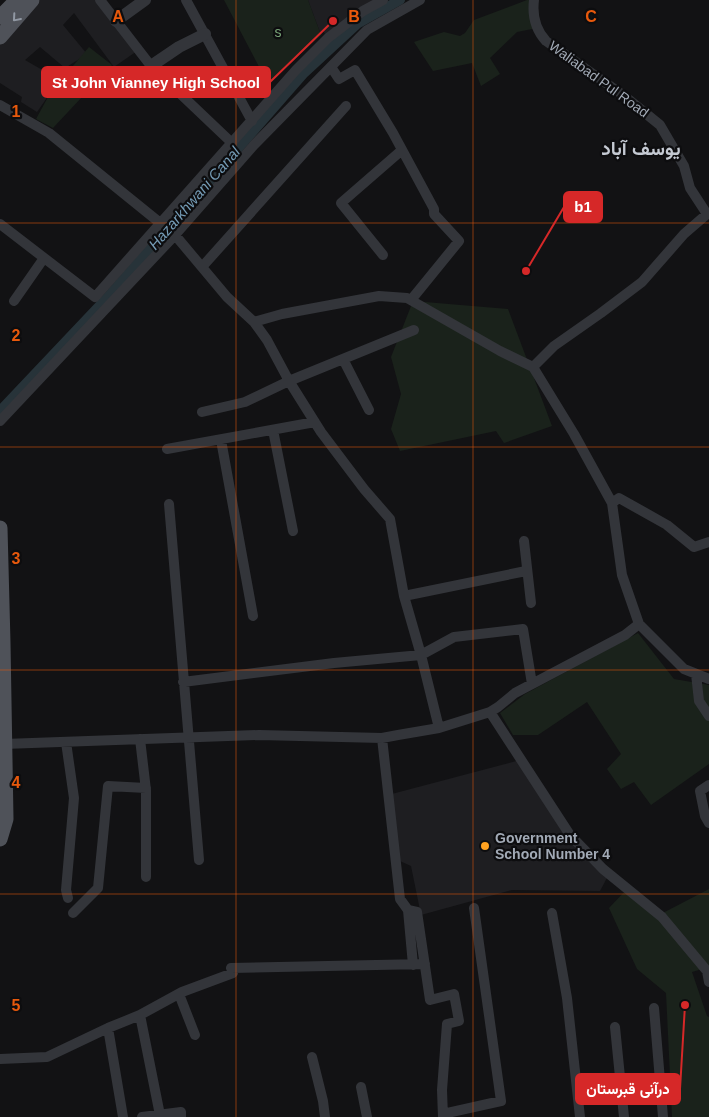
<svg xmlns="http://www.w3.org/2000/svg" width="709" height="1117" viewBox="0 0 709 1117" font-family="Arial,Vazirmatn,sans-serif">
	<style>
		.built { fill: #1e1e21 }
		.green { fill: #1a221b }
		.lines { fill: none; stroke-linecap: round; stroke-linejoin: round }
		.canal { stroke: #273339; stroke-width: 10 }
		.minor { stroke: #33353a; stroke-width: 10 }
		.tertiary { stroke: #33353a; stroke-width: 12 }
		.primary { stroke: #4f5259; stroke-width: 15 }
		.oneway { stroke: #9198a3 }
		.grid { fill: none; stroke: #e8590c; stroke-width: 1; stroke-opacity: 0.55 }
		.poi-dot { fill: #ffa220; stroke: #0d0d0f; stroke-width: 2 }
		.labels { text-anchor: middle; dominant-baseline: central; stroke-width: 4.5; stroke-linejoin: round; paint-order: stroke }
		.park-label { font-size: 14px; fill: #78a477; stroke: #0d0d0f }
		.street-label { font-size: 14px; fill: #a2aab6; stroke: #0d0d0f }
		.poi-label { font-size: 14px; font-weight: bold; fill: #a2aab6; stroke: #0d0d0f; text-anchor: start }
		.water-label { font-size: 15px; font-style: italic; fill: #759cb6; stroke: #0d0d0f }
		.district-label { font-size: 19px; font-weight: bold; fill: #c4c9d2; stroke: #0d0d0f }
		.grid-label { font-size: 16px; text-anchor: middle; font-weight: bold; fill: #e8590c; stroke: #0d0d0f; stroke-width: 4.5; stroke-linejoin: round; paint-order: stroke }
		.leader { fill: none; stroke: #d62828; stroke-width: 2 }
		.callout-dot { fill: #d62828; stroke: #0d0d0f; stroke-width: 2 }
		.callout { fill: #d62828; stroke: #d62828; stroke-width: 2 }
		.callout-label { font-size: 15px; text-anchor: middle; font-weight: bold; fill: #fff }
	</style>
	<rect width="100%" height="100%" fill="#121214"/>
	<path class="built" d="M40,0H98L137,51L114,67L74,13L63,25L87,54L65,68L40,47L25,60L51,75L53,89L37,112L21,102L22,97L0,83V39Z
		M308,0H374L328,38L323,31L321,35Z
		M520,760L570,835L609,874L600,891L512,890L421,915L411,866L391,857L388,795Z"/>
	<path class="green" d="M224,0H308L321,35L268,84Z
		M527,0H534L537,28L517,32L490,58L500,74L481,86L472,63L433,71L414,42L444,32L460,36L465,33L474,20Z
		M89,47L112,65L53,128L36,119L48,97L51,75L65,68L72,67Z
		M413,301L508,309L552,426L504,443L496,431L400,451L391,429L401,394L391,357Z
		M638,633L674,679L709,685V764L651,805L634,782L621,789L607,769L621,754L587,702L538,735H513L500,713L525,694Z
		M627,889L659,915L709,889V967L692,972L707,1016L709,1017V1117H672L666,993L637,969L609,908Z"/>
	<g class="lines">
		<path class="canal" d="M0,411L107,298L304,73L357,24L400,0"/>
		<path class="minor" d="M100,0L151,66L232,143
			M186,0L252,121
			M331,67L339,79L355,70L393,133L434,209V214L459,241L411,300
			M0,105L49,133L175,235L227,297L254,322L267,340L289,381L321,432L364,489L390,519L404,596L421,655L439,728
			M0,224L95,297L296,70L328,38L363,11L383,0
			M383,255L341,203L402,150
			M202,267L346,106
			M14,301L44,258
			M254,322L282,314L379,296L407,298L500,351L533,367L574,434L612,503L622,575L639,624L684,669L709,679
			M343,359L369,410
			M533,367L554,346L601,313L642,282L684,234L707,214L690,188L684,166L660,125L623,95L546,41C535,29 532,16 534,0
			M202,412L245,402L289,381L414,330
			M0,421L175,235L254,145L367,30L420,0
			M273,430L293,531
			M221,440L253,616
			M167,449L315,422
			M612,503L619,498L667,525L694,547L709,542
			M169,504L199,860
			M524,541L531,603
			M404,596L526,571
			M696,674L699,701L709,716
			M183,682L334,663L421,655L454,637L523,629L532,684
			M490,712L570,835L603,869L662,917L707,971L709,982
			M382,738L400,899L408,910L413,965
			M140,739L146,790V877
			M66,742L74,798L66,890L68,898
			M4,744L259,735L382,738L398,735L439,728L490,712L498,707L515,693L625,635L639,624
			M709,785L700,791L705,816L709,823
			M408,910L417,912L430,1000L454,994L459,1021L447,1024L442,1090L443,1117
			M73,913L98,888L108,786L146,788
			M552,913L567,998L580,1117
			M179,994L195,1035
			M654,1008L663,1117
			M140,1015L160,1115
			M615,1027L624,1117
			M108,1028L123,1117
			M312,1057L323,1101L325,1117
			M0,1059L47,1057L108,1028L140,1015L182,992L233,973L231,968L425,964
			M361,1087L367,1117
			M443,1114L501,1101L474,908
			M142,1117L181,1112V1117"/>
		<path class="tertiary" d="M116,21L145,0
			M151,66L179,47L205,34"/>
		<path class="primary" d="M0,17L17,0
			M0,37L32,0
			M0,528L3,643L6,819L0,839"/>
	</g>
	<defs><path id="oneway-chevron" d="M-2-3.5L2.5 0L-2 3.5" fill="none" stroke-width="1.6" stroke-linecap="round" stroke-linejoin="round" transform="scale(1.25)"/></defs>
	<use class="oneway" href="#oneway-chevron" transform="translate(16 18) rotate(131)"/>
	<path class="grid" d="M236,0V1117M473,0V1117M0,223H709M0,447H709M0,670H709M0,894H709"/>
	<circle class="poi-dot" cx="485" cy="846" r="5"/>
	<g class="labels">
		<g class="park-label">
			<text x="278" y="32">s</text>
		</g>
		<g class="street-label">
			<text transform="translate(599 79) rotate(36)">Waliabad Pul Road</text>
		</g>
		<g class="poi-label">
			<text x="495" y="838">Government<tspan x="495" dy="16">School Number 4</tspan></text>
		</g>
		<g class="water-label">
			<text transform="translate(194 198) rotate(-49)">Hazarkhwani Canal</text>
		</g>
		<g class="district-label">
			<text x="641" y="148">یوسف آباد</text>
		</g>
	</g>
	<g class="grid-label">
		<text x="118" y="22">A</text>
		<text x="354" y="22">B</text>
		<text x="591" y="22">C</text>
		<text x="16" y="117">1</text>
		<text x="16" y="341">2</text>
		<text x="16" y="564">3</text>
		<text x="16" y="788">4</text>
		<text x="16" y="1011">5</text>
	</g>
	<path class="leader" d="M333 21L270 82M526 271L564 207M685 1005L680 1089"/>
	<g class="callout-dot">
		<circle cx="333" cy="21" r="5"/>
		<circle cx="526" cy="271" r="5"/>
		<circle cx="685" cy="1005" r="5"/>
	</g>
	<g class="callout">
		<rect x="42" y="67" width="228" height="30" rx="5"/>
		<rect x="564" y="192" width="38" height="30" rx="5"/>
		<rect x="576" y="1074" width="104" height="30" rx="5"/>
	</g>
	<g class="callout-label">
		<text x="156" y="88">St John Vianney High School</text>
		<text x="583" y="212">b1</text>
		<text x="628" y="1094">درآنی قبرستان</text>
	</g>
</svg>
